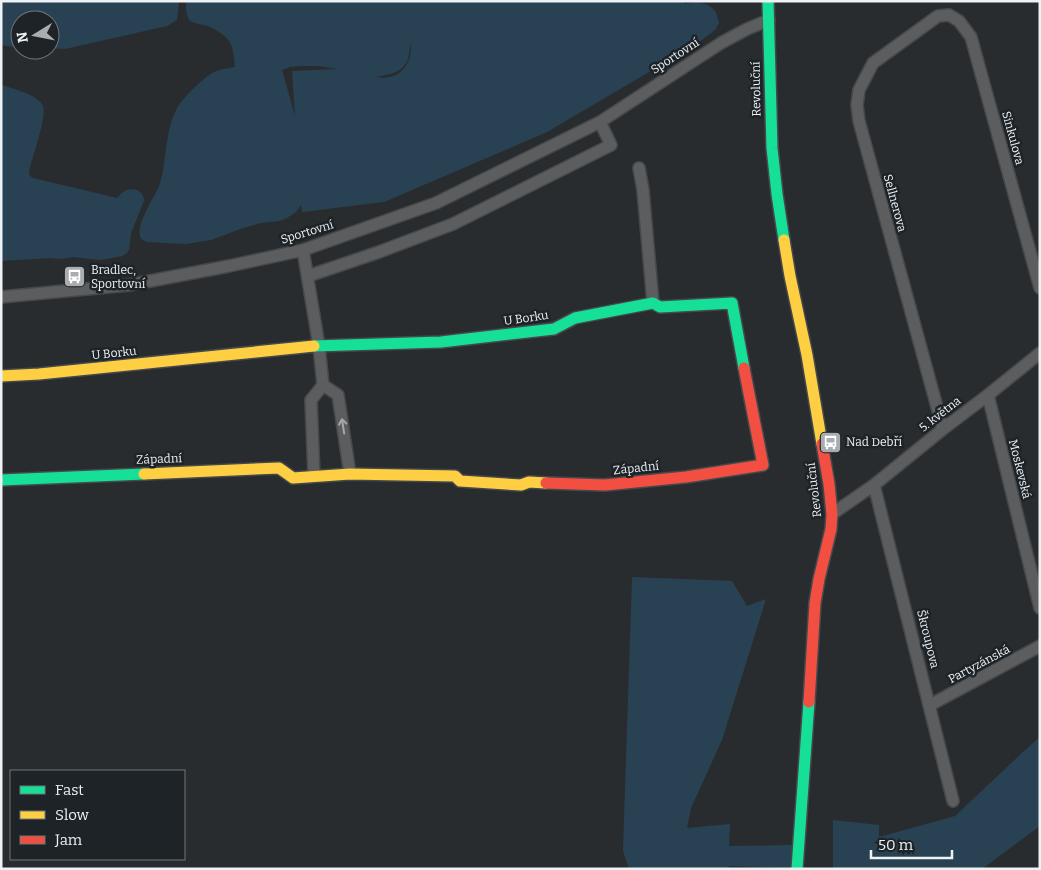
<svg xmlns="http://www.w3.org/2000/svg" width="1041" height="870" viewBox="0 0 1041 870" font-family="Bitter,serif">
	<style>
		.green { fill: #294253; fill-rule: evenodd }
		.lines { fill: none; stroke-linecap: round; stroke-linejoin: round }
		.street-casing { stroke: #46494b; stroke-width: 14 }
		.fast-casing { stroke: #46494b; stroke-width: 14 }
		.slow-casing { stroke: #46494b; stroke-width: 14 }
		.jam-casing { stroke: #46494b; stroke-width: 14 }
		.street { stroke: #5b5d5f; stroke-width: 11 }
		.fast { stroke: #16e098; stroke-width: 11 }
		.slow { stroke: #ffcf43; stroke-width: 11 }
		.jam { stroke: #f24e42; stroke-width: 11 }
		.oneway { stroke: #a4a8aa }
		.labels { text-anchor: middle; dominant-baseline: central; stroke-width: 5; stroke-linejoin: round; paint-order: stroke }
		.street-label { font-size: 12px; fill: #eef2f5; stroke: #1d2327 }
		.poi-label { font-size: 12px; fill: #eef2f5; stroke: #1d2327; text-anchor: start }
	</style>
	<rect width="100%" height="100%" fill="#292c2e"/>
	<path class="green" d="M1,1H179L177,20L167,26L78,46L65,49L50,48V20H20V48L1,45Z
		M186,1H684V4C695,2 707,1 715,11C717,14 718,19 719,23L715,30L695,45L547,132L384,202L302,212L301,205L296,212L287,218L279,221L261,223L243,228L211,240L186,244L147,242L141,239C134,226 154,199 159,186C165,170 164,154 168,137C169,128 173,116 177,108C184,97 206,74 219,70C224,69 230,68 235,67C234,61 234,53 232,47C229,37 217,30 208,26C201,24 195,24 189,20L186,11ZM411,44C412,67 398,81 376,77C389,74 402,74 408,59C409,54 410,47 411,44ZM300,66H319L338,69L292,71L295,116L282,70L290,67Z
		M1,85C11,88 39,95 43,106C47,116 32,158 29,171L30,176L33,178L117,198C120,195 123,191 127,190C136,187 144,192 144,201L131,233L129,250L126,254L122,256L101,260L73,257L61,259L50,258L1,261Z
		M632,577L732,581L747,606L766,599L722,740L691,808L687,828L730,824L729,846L794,845L793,868L729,866V869H629L623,851Z
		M1040,737V826L982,869H833V820L879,825V837L955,816L1023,752Z"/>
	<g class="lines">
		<defs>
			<path id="street" d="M639,168L643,190L653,303
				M303,250L319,346L323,385
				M308,276L379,252L453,224L611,145L600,122
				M1,297L129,285L229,266L303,250L436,203L600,122L721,43L747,29L769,20
				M323,385L338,395L350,474
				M988,395L1040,608
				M943,429L859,121L857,105L859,90L873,63L938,16L949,15L959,21L971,37L1040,288
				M314,476L311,400L323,385
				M874,485L953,801
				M832,514L874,485L943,429L988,395L1040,353
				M930,705L1040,646"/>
			<path id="fast" d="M768,1L772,148L777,194L784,240
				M314,346L441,342L554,329L575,318L653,303L660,307L732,303L744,368
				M1,480L144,474
				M797,869L809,702"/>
			<path id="slow" d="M784,240L790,276L807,355L822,444
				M1,376L39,374L314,346
				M144,474L279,468L293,478L350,474L455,476L460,481L521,485L529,482L546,483"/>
			<path id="jam" d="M546,483L605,485L686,477L763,465L744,368
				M809,702L815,603L819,579L831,529L832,514L829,484L822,444"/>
		</defs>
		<use href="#street" class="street-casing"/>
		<use href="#fast" class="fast-casing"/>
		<use href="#slow" class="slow-casing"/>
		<use href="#jam" class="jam-casing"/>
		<use href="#street" class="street"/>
		<use href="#fast" class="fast"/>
		<use href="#slow" class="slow"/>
		<use href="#jam" class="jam"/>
	</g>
	<defs><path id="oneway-shaft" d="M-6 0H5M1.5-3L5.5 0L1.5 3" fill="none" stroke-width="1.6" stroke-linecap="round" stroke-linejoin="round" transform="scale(1.25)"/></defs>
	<use class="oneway" href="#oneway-shaft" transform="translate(343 426) rotate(-99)"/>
	<defs>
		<symbol id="bus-square" viewBox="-11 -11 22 22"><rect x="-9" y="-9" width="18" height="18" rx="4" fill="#a9adaf" stroke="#1d2327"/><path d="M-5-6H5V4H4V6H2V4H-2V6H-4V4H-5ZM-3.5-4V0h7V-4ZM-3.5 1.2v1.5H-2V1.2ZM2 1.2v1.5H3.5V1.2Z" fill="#fff"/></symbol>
	</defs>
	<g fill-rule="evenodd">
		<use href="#bus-square" x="62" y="264" width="25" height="25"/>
		<use href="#bus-square" x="818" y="430" width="25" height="25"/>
	</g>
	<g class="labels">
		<g class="street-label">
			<text transform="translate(675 56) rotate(-33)">Sportovní</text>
			<text transform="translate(756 89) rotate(-91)">Revoluční</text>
			<text transform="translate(1013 138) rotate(75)">Sinkulova</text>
			<text transform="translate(895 203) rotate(75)">Sellnerova</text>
			<text transform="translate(307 232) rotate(-17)">Sportovní</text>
			<text transform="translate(526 318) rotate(-8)">U Borku</text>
			<text transform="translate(114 353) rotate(-6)">U Borku</text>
			<text transform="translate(940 414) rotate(-38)">5. května</text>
			<text transform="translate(159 459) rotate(-2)">Západní</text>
			<text transform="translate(636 468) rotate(-6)">Západní</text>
			<text transform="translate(1020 469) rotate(76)">Moskevská</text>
			<text transform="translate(814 490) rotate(-97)">Revoluční</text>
			<text transform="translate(928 639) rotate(76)">Škroupova</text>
			<text transform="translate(979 664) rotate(-28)">Partyzánská</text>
		</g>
		<g class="poi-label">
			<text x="91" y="270">Bradlec,<tspan x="91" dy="14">Sportovní</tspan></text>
			<text x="846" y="442">Nad Debří</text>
		</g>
	</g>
	<rect width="1041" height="870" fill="none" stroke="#eef2f5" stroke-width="5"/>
	<rect x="10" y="770" width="175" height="90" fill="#1d2327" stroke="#717679"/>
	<rect x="20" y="786" width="25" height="8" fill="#16e098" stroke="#717679"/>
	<text x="55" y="795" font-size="15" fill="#eef2f5">Fast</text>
	<rect x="20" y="811" width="25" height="8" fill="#ffcf43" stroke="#717679"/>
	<text x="55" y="820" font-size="15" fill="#eef2f5">Slow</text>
	<rect x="20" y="836" width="25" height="8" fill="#f24e42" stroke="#717679"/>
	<text x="55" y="845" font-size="15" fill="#eef2f5">Jam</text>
	<g transform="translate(35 35) rotate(260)"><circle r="24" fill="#1d2327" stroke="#717679"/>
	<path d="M0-4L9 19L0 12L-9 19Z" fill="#a9adaf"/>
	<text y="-8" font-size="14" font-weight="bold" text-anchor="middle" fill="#eef2f5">N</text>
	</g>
	<path d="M871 850v8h81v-8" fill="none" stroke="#eef2f5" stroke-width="2.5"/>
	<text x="878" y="850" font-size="15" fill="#eef2f5" stroke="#1d2327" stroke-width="4" paint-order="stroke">50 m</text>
</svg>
